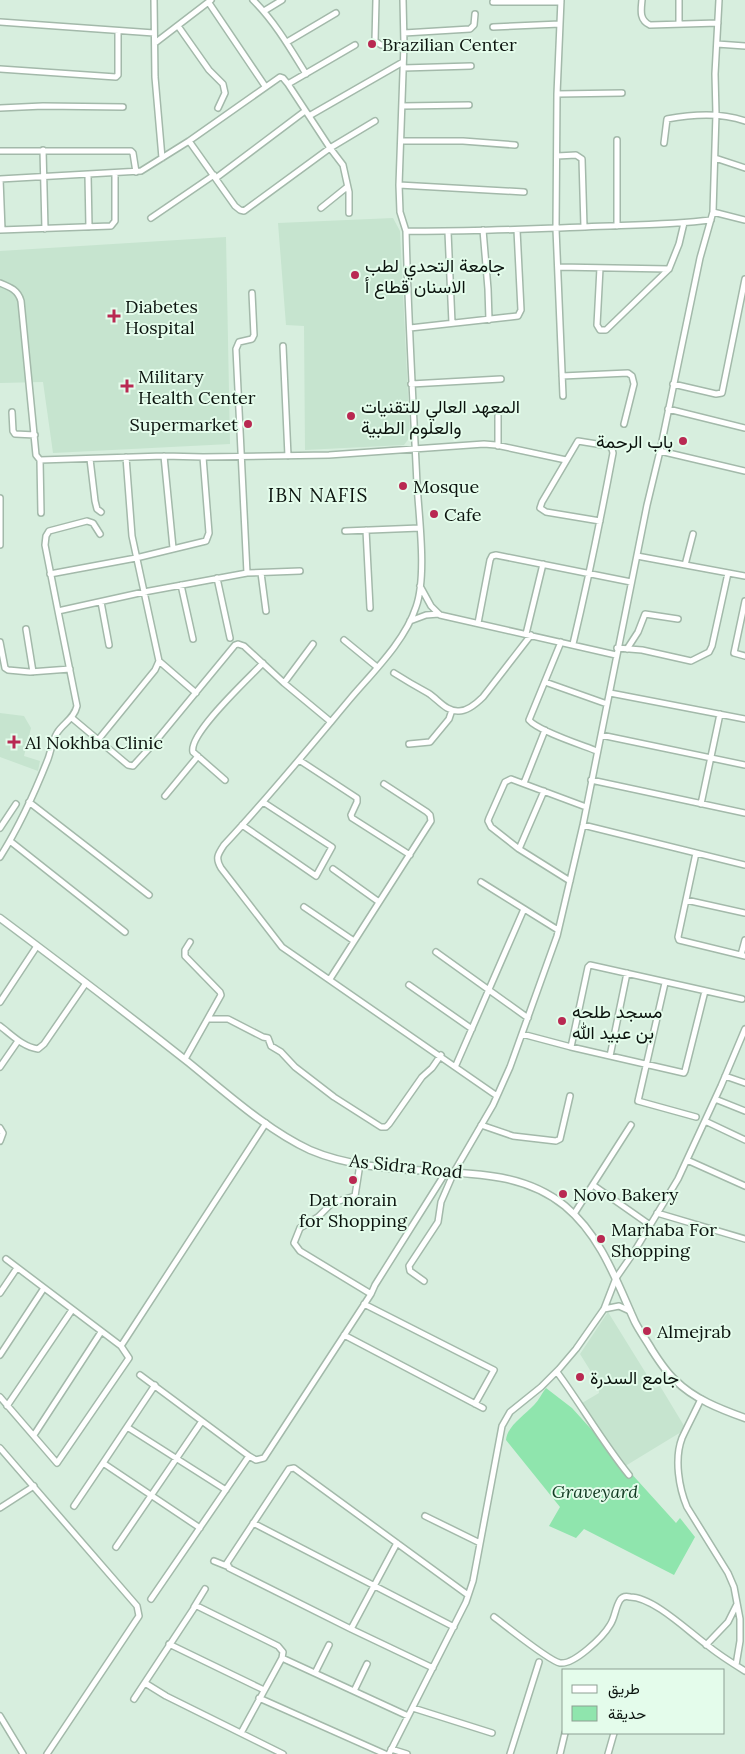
<svg xmlns="http://www.w3.org/2000/svg" width="745" height="1754" viewBox="0 0 745 1754" font-family="Lora,Vazirmatn,serif">
	<style>
		.built { fill: #c6e4cf }
		.green { fill: #8fe5ad }
		.lines { fill: none; stroke-linecap: round; stroke-linejoin: round }
		.minor-casing { stroke: #a3b9aa; stroke-width: 8 }
		.major-casing { stroke: #a3b9aa; stroke-width: 9 }
		.minor { stroke: #fff; stroke-width: 5 }
		.major { stroke: #fff; stroke-width: 6 }
		.poi-dot { fill: #b92952; stroke: #e4fceb; stroke-width: 2 }
		.labels { text-anchor: middle; dominant-baseline: central; stroke-width: 4; stroke-linejoin: round; paint-order: stroke }
		.poi-label { font-size: 18px; fill: #0b130e; stroke: #e4fceb; text-anchor: start }
		.street-label { font-size: 18px; fill: #0b130e; stroke: #e4fceb }
		.park-label { font-size: 18px; font-style: italic; fill: #113a22; stroke: #e4fceb }
		.neighbourhood-label { font-size: 19px; letter-spacing: 1px; fill: #0b130e; stroke: #e4fceb }
	</style>
	<rect width="100%" height="100%" fill="#d7eede"/>
	<path class="built" d="M393,218L400,231L410,437L404,445L305,450L304,326L286,325L278,223Z
		M226,237L230,444L53,453L43,382L0,383V251Z
		M0,713L24,716L31,728L24,756L40,761L38,771L0,757Z
		M608,1312L655,1388L660,1386L686,1429L622,1468L582,1403L599,1393L598,1383L580,1354Z"/>
	<path class="green" d="M546,1388L572,1408L676,1523L680,1518L695,1537L674,1575L584,1529L576,1538L549,1526L560,1507L506,1440C507,1426 525,1415 534,1405C539,1400 542,1393 546,1388Z"/>
	<g class="lines">
		<defs>
			<path id="minor" d="M154,0L155,77L162,158
				M253,0C275,22 290,48 306,74
				M376,0L375,41L381,45L404,44
				M403,0L404,44L399,185L400,212L406,231C408,315 413,399 417,484C419,518 427,576 416,607C405,641 373,672 350,699C309,748 268,798 224,845C218,854 215,858 221,868L282,947L497,1096
				M561,0L557,94L556,229L563,396
				M642,0C641,10 639,20 650,25L718,23
				M493,2H561
				M209,3L265,86
				M264,11L282,0
				M0,22L154,33
				M679,24V0
				M178,26L209,70L223,84L225,93L218,108
				M493,27L560,24
				M404,33L470,29L474,25L475,14
				M287,42L336,13
				M155,43L211,0
				M717,44L745,46
				M403,68L471,66
				M0,69L116,77L118,75V31
				M288,84L355,45
				M557,94L622,93
				M402,106L469,105
				M0,108L43,106L123,107
				M309,116L403,62
				M617,140V226
				M189,141L235,206L240,210L244,211L330,148L375,121
				M401,141H463L515,145
				M664,143L667,119C693,114 720,112 745,121
				M43,150L45,229
				M0,151H131L133,153L136,172
				M557,156L576,155L582,159L584,227
				M715,158L745,168
				M88,175L89,227
				M216,178L305,111
				M0,179L141,171L189,141L280,77L283,78L288,84L330,148L343,165L349,192V213
				M0,179L2,230
				M399,185L524,192
				M321,208L347,187
				M713,212L745,220
				M151,218L214,175
				M0,230L111,226L115,221V173
				M483,230L488,289L489,320
				M406,231C466,232 525,229 585,227C627,225 669,225 711,220
				M448,232L452,323
				M558,267L669,269
				M600,268L597,325L600,330H606L669,269L679,244L684,223
				M0,283C10,287 18,290 21,301L36,455L40,460L164,456L203,457L329,455L484,444L496,445L566,460
				M252,293L254,335L252,339L239,342L236,349L247,573L300,571
				M410,328L518,316L521,310L517,230
				M283,346L288,456
				M562,376L628,373L632,376L634,384L624,424
				M411,384L501,379
				M673,384L716,394L722,393L745,279
				M668,409L745,428
				M12,412L13,431L15,434L35,435
				M498,416V446
				M660,451L745,471
				M164,456L173,548
				M90,459L95,501L97,509L101,512
				M40,460L41,513
				M0,498V545
				M366,530L370,608
				M345,531L420,528
				M637,556L745,576
				M685,565L693,534
				M261,573L266,611
				M50,574L136,558L206,541L209,533L203,457
				M217,578L230,638
				M181,585L193,639
				M420,586L431,606L440,615L616,655
				M745,601L734,653L745,656
				M101,602L109,645
				M58,611L45,545L46,536L49,531L87,521L93,523L100,534
				M410,621L426,615L439,614
				M478,623L490,560L492,556L496,555L631,582
				M26,629L33,672
				M526,634L543,564
				M344,640L377,667
				M0,642L5,668L8,670L30,672L70,669
				M561,642L529,720C538,731 582,745 597,751
				M573,644C588,581 601,517 613,453L612,449L609,446L578,441L542,502L540,508L546,512L600,521
				M617,648L642,650L691,661L709,652L712,646L728,573
				M627,649L638,632L645,614L678,619
				M159,661L196,693
				M394,673C405,680 417,687 428,693C438,699 446,712 459,711C468,711 477,703 483,697L531,635
				M545,682L607,704
				M284,683L313,644
				M610,693L745,719
				M72,718L128,765L133,766L155,742L235,645L238,644L244,646L284,683L331,722
				M601,735L745,765
				M98,740L155,670L159,661L132,536L126,457
				M409,744L430,742L449,719L452,710
				M299,760L357,798V802L351,815L352,818L410,855
				M225,780L193,752C188,734 249,678 263,663
				M591,780L745,813
				M524,783L545,730
				M165,796L198,756
				M29,802L149,895
				M701,804L720,714
				M242,825L316,876L332,847L263,802
				M583,825L745,865
				M0,828L16,804
				M10,841L125,932
				M519,849L544,791
				M696,853L678,937L679,940L745,956
				M0,857C19,827 35,792 48,759C51,751 52,741 57,733C63,723 74,719 77,706L58,611L144,592L247,573
				M333,869L379,902
				M570,881L519,849L491,827L488,821L489,818L505,782L511,779L586,807
				M481,882L558,930
				M686,900L745,913
				M304,907L354,941
				M436,952L528,1018
				M741,955L745,940
				M330,979L431,821L430,815L427,812L384,784
				M665,983L638,1101L696,1117
				M409,985L472,1029
				M0,1002L37,946
				M208,1019H228L263,1037L268,1038L271,1046L281,1052L295,1067L334,1097L381,1127H386L389,1124L422,1077L432,1068L441,1055
				M0,1026C12,1035 23,1047 38,1049L44,1044L86,983
				M522,1034L571,1047L684,1073L685,1071L705,991
				M571,1047L588,967L590,965L742,999
				M610,1056L627,973
				M185,1059L221,995L220,992L185,956V950L190,942
				M456,1065L524,909
				M0,1067L18,1041
				M725,1076L745,1083
				M715,1099L745,1111
				M705,1121L745,1140
				M481,1125L513,1136L556,1141L560,1139L570,1096
				M0,1128L3,1133L0,1141
				M687,1160L745,1186
				M360,1164L355,1196L332,1203L318,1217L300,1228L294,1243L300,1251L371,1294
				M593,1185L650,1225
				M657,1213L745,1239
				M574,1214L631,1125
				M6,1259L121,1346L266,1123
				M424,1281L410,1271L409,1266L438,1222L441,1202L454,1172L493,1105L510,1067L557,936L583,825L647,505L660,451L700,258L713,212L716,114L715,74L719,0
				M0,1293L17,1268
				M364,1304L494,1370L475,1404
				M604,1309L619,1306L630,1311
				M344,1335L483,1408
				M0,1355L44,1288
				M557,1372C582,1406 603,1443 629,1475
				M140,1375L249,1456L151,1599
				M0,1397L57,1463L129,1358L121,1346
				M701,1399C695,1412 688,1425 682,1438C674,1459 679,1488 687,1507L728,1573L734,1587L740,1619V1641L736,1665
				M7,1406L72,1310
				M127,1427L226,1490
				M34,1435L101,1332
				M0,1448L137,1606L139,1616L47,1754
				M249,1456L256,1460L264,1458L371,1294L375,1285L446,1172
				M103,1463L155,1385
				M74,1506L103,1463L200,1528
				M0,1508L34,1486
				M425,1516L480,1543
				M253,1523L454,1627
				M116,1547L202,1421
				M214,1561L229,1567
				M194,1607L205,1589
				M494,1617C505,1625 549,1661 560,1663C574,1665 603,1637 610,1625C615,1618 615,1608 620,1600C622,1597 626,1596 630,1597C653,1597 688,1631 707,1645C719,1655 732,1663 745,1671
				M351,1629L397,1543
				M169,1644L264,1690
				M706,1645L728,1622L737,1604
				M282,1658L408,1716
				M433,1668L351,1629L229,1568L227,1563L289,1469L294,1468L468,1595
				M315,1673L329,1645
				M145,1683L166,1696L283,1754
				M354,1691L367,1664
				M259,1698L385,1754
				M134,1699L194,1608L196,1606L199,1607L278,1646L283,1652L282,1658L241,1733
				M413,1708L492,1733
				M0,1716L23,1754
				M391,1749L407,1754
				M389,1754L466,1602L473,1581L502,1426L510,1412L541,1387L559,1369L576,1349L604,1309L616,1278L634,1252L678,1179L721,1086L745,1029
				M510,1754L539,1662
				M560,1754L565,1733
				M608,1754L614,1733"/>
			<path id="major" d="M0,918C63,965 126,1013 188,1062C224,1091 268,1131 310,1150C347,1166 391,1169 431,1171C478,1174 526,1174 565,1206C601,1236 616,1280 635,1322C640,1332 647,1341 652,1350C659,1361 666,1372 675,1380C694,1399 720,1409 745,1418"/>
		</defs>
		<use href="#minor" class="minor-casing"/>
		<use href="#major" class="major-casing"/>
		<use href="#minor" class="minor"/>
		<use href="#major" class="major"/>
	</g>
	<g class="poi-dot">
		<circle cx="372" cy="44" r="5"/>
		<circle cx="355" cy="275" r="5"/>
		<path d="M111.5 308.5h5v5h5v5h-5v5h-5v-5h-5v-5h5z"/>
		<path d="M124.5 378.5h5v5h5v5h-5v5h-5v-5h-5v-5h5z"/>
		<circle cx="351" cy="416" r="5"/>
		<circle cx="248" cy="424" r="5"/>
		<circle cx="683" cy="441" r="5"/>
		<circle cx="403" cy="486" r="5"/>
		<circle cx="434" cy="514" r="5"/>
		<path d="M11.5 734.5h5v5h5v5h-5v5h-5v-5h-5v-5h5z"/>
		<circle cx="562" cy="1021" r="5"/>
		<circle cx="353" cy="1180" r="5"/>
		<circle cx="563" cy="1194" r="5"/>
		<circle cx="601" cy="1239" r="5"/>
		<circle cx="647" cy="1331" r="5"/>
		<circle cx="580" cy="1377" r="5"/>
	</g>
	<g class="labels">
		<g class="poi-label">
			<text x="382" y="44">Brazilian Center</text>
			<text x="365" y="265">جامعة التحدي لطب<tspan x="365" dy="21">الاسنان قطاع أ</tspan></text>
			<text x="125" y="306">Diabetes<tspan x="125" dy="21">Hospital</tspan></text>
			<text x="138" y="376">Military<tspan x="138" dy="21">Health Center</tspan></text>
			<text x="361" y="406">المعهد العالي للتقنيات<tspan x="361" dy="21">والعلوم الطبية</tspan></text>
			<text x="238" y="424" text-anchor="end">Supermarket</text>
			<text x="673" y="441" text-anchor="end">باب الرحمة</text>
			<text x="413" y="486">Mosque</text>
			<text x="444" y="514">Cafe</text>
			<text x="25" y="742">Al Nokhba Clinic</text>
			<text x="572" y="1011">مسجد طلحه<tspan x="572" dy="21">بن عبيد الله</tspan></text>
			<text x="573" y="1194">Novo Bakery</text>
			<text x="353" y="1199" text-anchor="middle">Dat norain<tspan x="353" dy="21">for Shopping</tspan></text>
			<text x="611" y="1229">Marhaba For<tspan x="611" dy="21">Shopping</tspan></text>
			<text x="657" y="1331">Almejrab</text>
			<text x="590" y="1377">جامع السدرة</text>
		</g>
		<g class="street-label">
			<text transform="translate(406 1166) rotate(6)">As Sidra Road</text>
		</g>
		<g class="park-label">
			<text x="595" y="1491">Graveyard</text>
		</g>
		<g class="neighbourhood-label">
			<text x="318" y="495">IBN NAFIS</text>
		</g>
	</g>
	<rect x="562" y="1669" width="162" height="65" fill="#e4fceb" stroke="#8d9f93"/>
	<rect x="572" y="1685" width="25" height="8" fill="#ffffff" stroke="#8d9f93"/>
	<text x="608" y="1694" font-size="15" fill="#0b130e">طريق</text>
	<rect x="572" y="1706" width="25" height="15" fill="#8fe5ad" stroke="#8d9f93"/>
	<text x="608" y="1719" font-size="15" fill="#0b130e">حديقة</text>
</svg>
